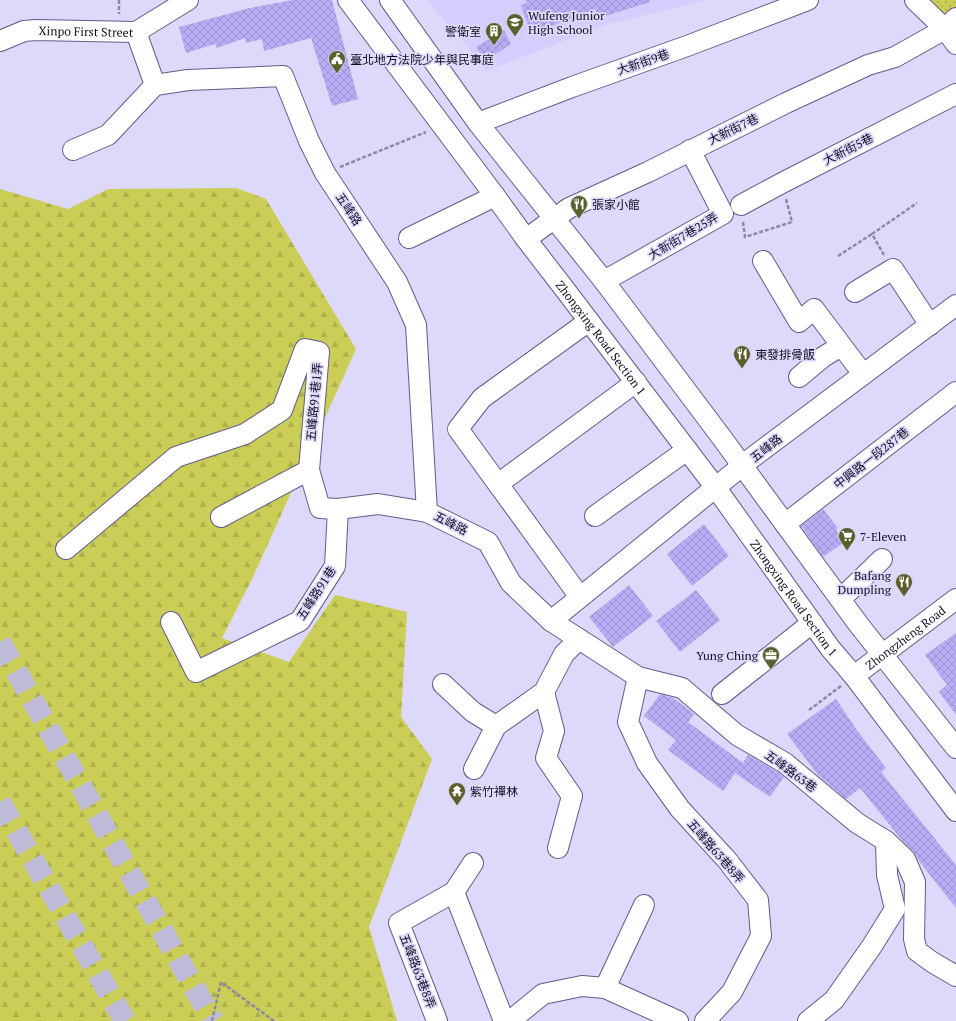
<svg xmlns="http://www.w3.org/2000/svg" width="956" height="1021" viewBox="0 0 956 1021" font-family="'PT Serif','Noto Sans TC',serif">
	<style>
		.built { fill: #d4ceff }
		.grass { fill: url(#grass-dots) }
		.forest { fill: url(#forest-firs) }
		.building { fill: url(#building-cross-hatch) }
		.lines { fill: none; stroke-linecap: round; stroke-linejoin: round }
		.highway-tunnel { stroke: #bebbd9; stroke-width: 22; stroke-dasharray: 22 11; stroke-linecap: butt }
		.minor-casing { stroke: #635c8b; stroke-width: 22 }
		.path { stroke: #8b88a4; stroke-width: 2.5; stroke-dasharray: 4 2; stroke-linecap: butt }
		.minor { stroke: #fff; stroke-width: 20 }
		.labels { text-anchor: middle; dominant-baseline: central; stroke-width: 3.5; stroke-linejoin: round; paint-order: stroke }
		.poi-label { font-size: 12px; fill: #110e20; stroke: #dcd9fa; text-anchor: start }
		.street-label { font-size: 12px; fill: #110e20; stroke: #dcd9fa }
	</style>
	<defs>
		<pattern id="grass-dots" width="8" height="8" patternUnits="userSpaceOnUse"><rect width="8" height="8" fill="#cbce56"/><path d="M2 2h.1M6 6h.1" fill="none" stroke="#adb04b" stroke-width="1.8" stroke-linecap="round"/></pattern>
		<pattern id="forest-firs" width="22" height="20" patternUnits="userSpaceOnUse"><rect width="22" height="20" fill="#cbce56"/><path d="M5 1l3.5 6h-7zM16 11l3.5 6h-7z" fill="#adb04b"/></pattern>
		<pattern id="building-cross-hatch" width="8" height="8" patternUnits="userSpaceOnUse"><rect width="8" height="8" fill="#b7adf4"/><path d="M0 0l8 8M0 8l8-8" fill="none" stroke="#9c94d1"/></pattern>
	</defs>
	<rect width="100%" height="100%" fill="#dcd9fa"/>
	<path class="built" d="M427,0H707L608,24L486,71L465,43L453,31Z"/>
	<path class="grass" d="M920,0H956V7L941,21Z"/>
	<path class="forest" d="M236,188L266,199L356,349L253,577L222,638L289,662L335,595L407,612L401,717L432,759L369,927L397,1021H0V189L68,209L108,189Z"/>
	<path class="building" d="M293,0H332L358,99L332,106L311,38L264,51L262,39L246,43L245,38L217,48L215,44L186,53L179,27L250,8Z
		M526,0H649L650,2L599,18L595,9L531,34L521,5L527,3Z
		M504,30L511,44L485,61L476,47Z
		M823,509L838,528L836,530L844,542L823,557L801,526Z
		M704,524L729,556L692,586L667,554Z
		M629,585L653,616L613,647L589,617Z
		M696,590L720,620L680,652L656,621Z
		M956,633V715L939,692L947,685L925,655Z
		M660,694L673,698L692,712L694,714L688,722L743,763L748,755L778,772L784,777L770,797L735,773L723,791L668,750L676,740L644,716Z
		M836,699L856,729L886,768L881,772L956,865V908L919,861L913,851L901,839L860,788L846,799L818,775L787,734Z"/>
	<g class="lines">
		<path class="highway-tunnel" d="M0,642L213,1021
			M0,802L125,1021"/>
		<defs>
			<g id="minor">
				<path id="s1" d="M348,0L495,196L526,239L563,287L716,488L830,648L854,676L956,811"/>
				<path d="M390,0L478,123L604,281L722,438L859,625L956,748"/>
				<path d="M915,0L945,29L956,44"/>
				<path d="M136,32L155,85L188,80L283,76L309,141L325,173L397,282L416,325L427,512L488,542L511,583L551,621L638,677L682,688L737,735L785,763L857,823L886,841L905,859L915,882L914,939L917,951L932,962L956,976"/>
				<path id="s2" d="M0,41L24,31L36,30L136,32L188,0"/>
				<path d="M478,123L572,87L687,46L808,0"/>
				<path d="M73,150L108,135L155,85"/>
				<path d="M741,205L782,183L956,94"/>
				<path d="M409,238L495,196"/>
				<path d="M526,239L569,208L648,172L786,103L868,65L895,57L945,29L956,18"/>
				<path d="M763,261L799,322L814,309L863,374"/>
				<path d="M604,281L723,214L690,150"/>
				<path d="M855,292L893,269L930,325"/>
				<path d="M799,377L823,357L841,346"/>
				<path d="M498,484L636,382"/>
				<path d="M595,516L687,450"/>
				<path d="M221,517L309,470"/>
				<path d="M785,524L956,392"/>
				<path d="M66,549L176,457L245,434L282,410L305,349L319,352L309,470L320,508L338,509"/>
				<path d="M580,597L458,429L482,398L589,321"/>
				<path d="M839,598L849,591L882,559"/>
				<path d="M551,621L753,457L956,305"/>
				<path d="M171,622L196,672L300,621L335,566L338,509L378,504L427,512"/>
				<path id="s3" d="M854,676L956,599"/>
				<path d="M638,677L628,722L647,763L680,809L727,860L758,900L761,936L732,992L705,1021"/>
				<path d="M443,684L473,712L496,726"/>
				<path d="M544,692L554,731L546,758L572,796L558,848"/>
				<path d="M722,694L812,623"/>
				<path d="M474,769L496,726L544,692L564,654L579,639"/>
				<path d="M454,892L504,1021"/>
				<path d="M605,988L644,905"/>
				<path d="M437,1021L399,923L454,892L473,863"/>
				<path d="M510,1021L543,994L582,986L605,988L678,1021"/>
				<path d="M808,1021L834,1000L872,946L895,909L887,875L886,841"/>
			</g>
		</defs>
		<use href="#minor" class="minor-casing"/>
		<path class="path" d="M119,0V14
			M340,167L426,132
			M743,222L745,237L792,222L786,199
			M884,255L872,234L917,203
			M838,256L872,234
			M809,710L841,686
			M212,1021L221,982L274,1021"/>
		<use href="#minor" class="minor"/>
	</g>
	<defs>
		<symbol id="school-pin" viewBox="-11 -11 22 30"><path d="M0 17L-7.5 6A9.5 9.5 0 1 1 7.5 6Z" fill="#5c5e2b" stroke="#dcd9fa"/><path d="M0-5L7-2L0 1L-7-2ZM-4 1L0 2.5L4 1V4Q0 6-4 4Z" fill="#fff"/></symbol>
		<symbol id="building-pin" viewBox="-11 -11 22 30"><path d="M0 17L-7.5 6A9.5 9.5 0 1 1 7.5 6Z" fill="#5c5e2b" stroke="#dcd9fa"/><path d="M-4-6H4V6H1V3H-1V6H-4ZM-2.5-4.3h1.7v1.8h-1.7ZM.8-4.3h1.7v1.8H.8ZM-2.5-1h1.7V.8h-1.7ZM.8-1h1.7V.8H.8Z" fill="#fff"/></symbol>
		<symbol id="civic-pin" viewBox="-11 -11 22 30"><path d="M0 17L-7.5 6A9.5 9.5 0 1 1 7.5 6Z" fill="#5c5e2b" stroke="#dcd9fa"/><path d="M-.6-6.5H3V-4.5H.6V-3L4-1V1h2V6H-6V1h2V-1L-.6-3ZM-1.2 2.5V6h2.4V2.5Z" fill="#fff"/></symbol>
		<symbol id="restaurant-pin" viewBox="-11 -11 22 30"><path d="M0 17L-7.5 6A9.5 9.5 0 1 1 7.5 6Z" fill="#5c5e2b" stroke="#dcd9fa"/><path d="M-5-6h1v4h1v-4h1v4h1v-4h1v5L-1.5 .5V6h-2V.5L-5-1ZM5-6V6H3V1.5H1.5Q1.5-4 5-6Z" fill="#fff"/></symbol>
		<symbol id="supermarket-pin" viewBox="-11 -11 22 30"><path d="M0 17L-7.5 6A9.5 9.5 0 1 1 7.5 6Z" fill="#5c5e2b" stroke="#dcd9fa"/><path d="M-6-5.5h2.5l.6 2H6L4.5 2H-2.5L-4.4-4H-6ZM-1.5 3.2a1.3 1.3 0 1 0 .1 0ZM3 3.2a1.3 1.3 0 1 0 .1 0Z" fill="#fff"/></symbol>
		<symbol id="office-pin" viewBox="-11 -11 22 30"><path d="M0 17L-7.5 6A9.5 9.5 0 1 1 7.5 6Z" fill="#5c5e2b" stroke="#dcd9fa"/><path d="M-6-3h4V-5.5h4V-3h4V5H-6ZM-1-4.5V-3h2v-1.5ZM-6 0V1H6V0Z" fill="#fff"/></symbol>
		<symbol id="temple-pin" viewBox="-11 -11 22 30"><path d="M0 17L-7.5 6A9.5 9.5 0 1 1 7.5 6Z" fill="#5c5e2b" stroke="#dcd9fa"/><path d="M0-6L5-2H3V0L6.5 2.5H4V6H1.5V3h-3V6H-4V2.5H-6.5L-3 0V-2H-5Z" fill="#fff"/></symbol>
	</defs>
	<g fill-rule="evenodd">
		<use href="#school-pin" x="505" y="12" width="20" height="27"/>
		<use href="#building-pin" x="484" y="21" width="20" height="27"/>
		<use href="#civic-pin" x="327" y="49" width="20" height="27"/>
		<use href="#restaurant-pin" x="569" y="194" width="20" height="27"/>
		<use href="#restaurant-pin" x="732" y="344" width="20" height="27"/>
		<use href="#supermarket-pin" x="837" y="526" width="20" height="27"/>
		<use href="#restaurant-pin" x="894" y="572" width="20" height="27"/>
		<use href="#office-pin" x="761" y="645" width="20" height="27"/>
		<use href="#temple-pin" x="447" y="781" width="20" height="27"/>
	</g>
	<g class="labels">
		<g class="poi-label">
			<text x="528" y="15">Wufeng Junior<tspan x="528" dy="14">High School</tspan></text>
			<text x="481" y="31" text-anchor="end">警衛室</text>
			<text x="350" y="59">臺北地方法院少年與民事庭</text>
			<text x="592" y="204">張家小館</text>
			<text x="755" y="354">東發排骨飯</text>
			<text x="860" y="536">7-Eleven</text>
			<text x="891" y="575" text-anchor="end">Bafang<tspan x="891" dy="14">Dumpling</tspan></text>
			<text x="758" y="655" text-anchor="end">Yung Ching</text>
			<text x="470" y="791">紫竹禪林</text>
		</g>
		<g class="street-label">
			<text stroke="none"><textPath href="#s2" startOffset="88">Xinpo First Street</textPath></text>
			<text transform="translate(643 62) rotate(-19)">大新街9巷</text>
			<text transform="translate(733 129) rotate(-26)">大新街7巷</text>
			<text transform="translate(848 149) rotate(-27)">大新街5巷</text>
			<text transform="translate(349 209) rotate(56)">五峰路</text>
			<text transform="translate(683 236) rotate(-31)">大新街7巷25弄</text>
			<text stroke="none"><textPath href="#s1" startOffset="422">Zhongxing Road Section 1</textPath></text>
			<text transform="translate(314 402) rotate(-85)">五峰路91巷1弄</text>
			<text transform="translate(766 448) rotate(-38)">五峰路</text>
			<text transform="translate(871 458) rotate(-38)">中興路一段287巷</text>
			<text transform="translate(451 523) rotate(27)">五峰路</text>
			<text transform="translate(316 593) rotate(-57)">五峰路91巷</text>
			<text stroke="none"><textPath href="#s1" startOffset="746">Zhongxing Road Section 1</textPath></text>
			<text stroke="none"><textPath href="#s3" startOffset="64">Zhongzheng Road</textPath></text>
			<text transform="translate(791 771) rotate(36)">五峰路63巷</text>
			<text transform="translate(716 851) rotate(49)">五峰路63巷8弄</text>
			<text transform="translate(418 971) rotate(69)">五峰路63巷8弄</text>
		</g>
	</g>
</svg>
